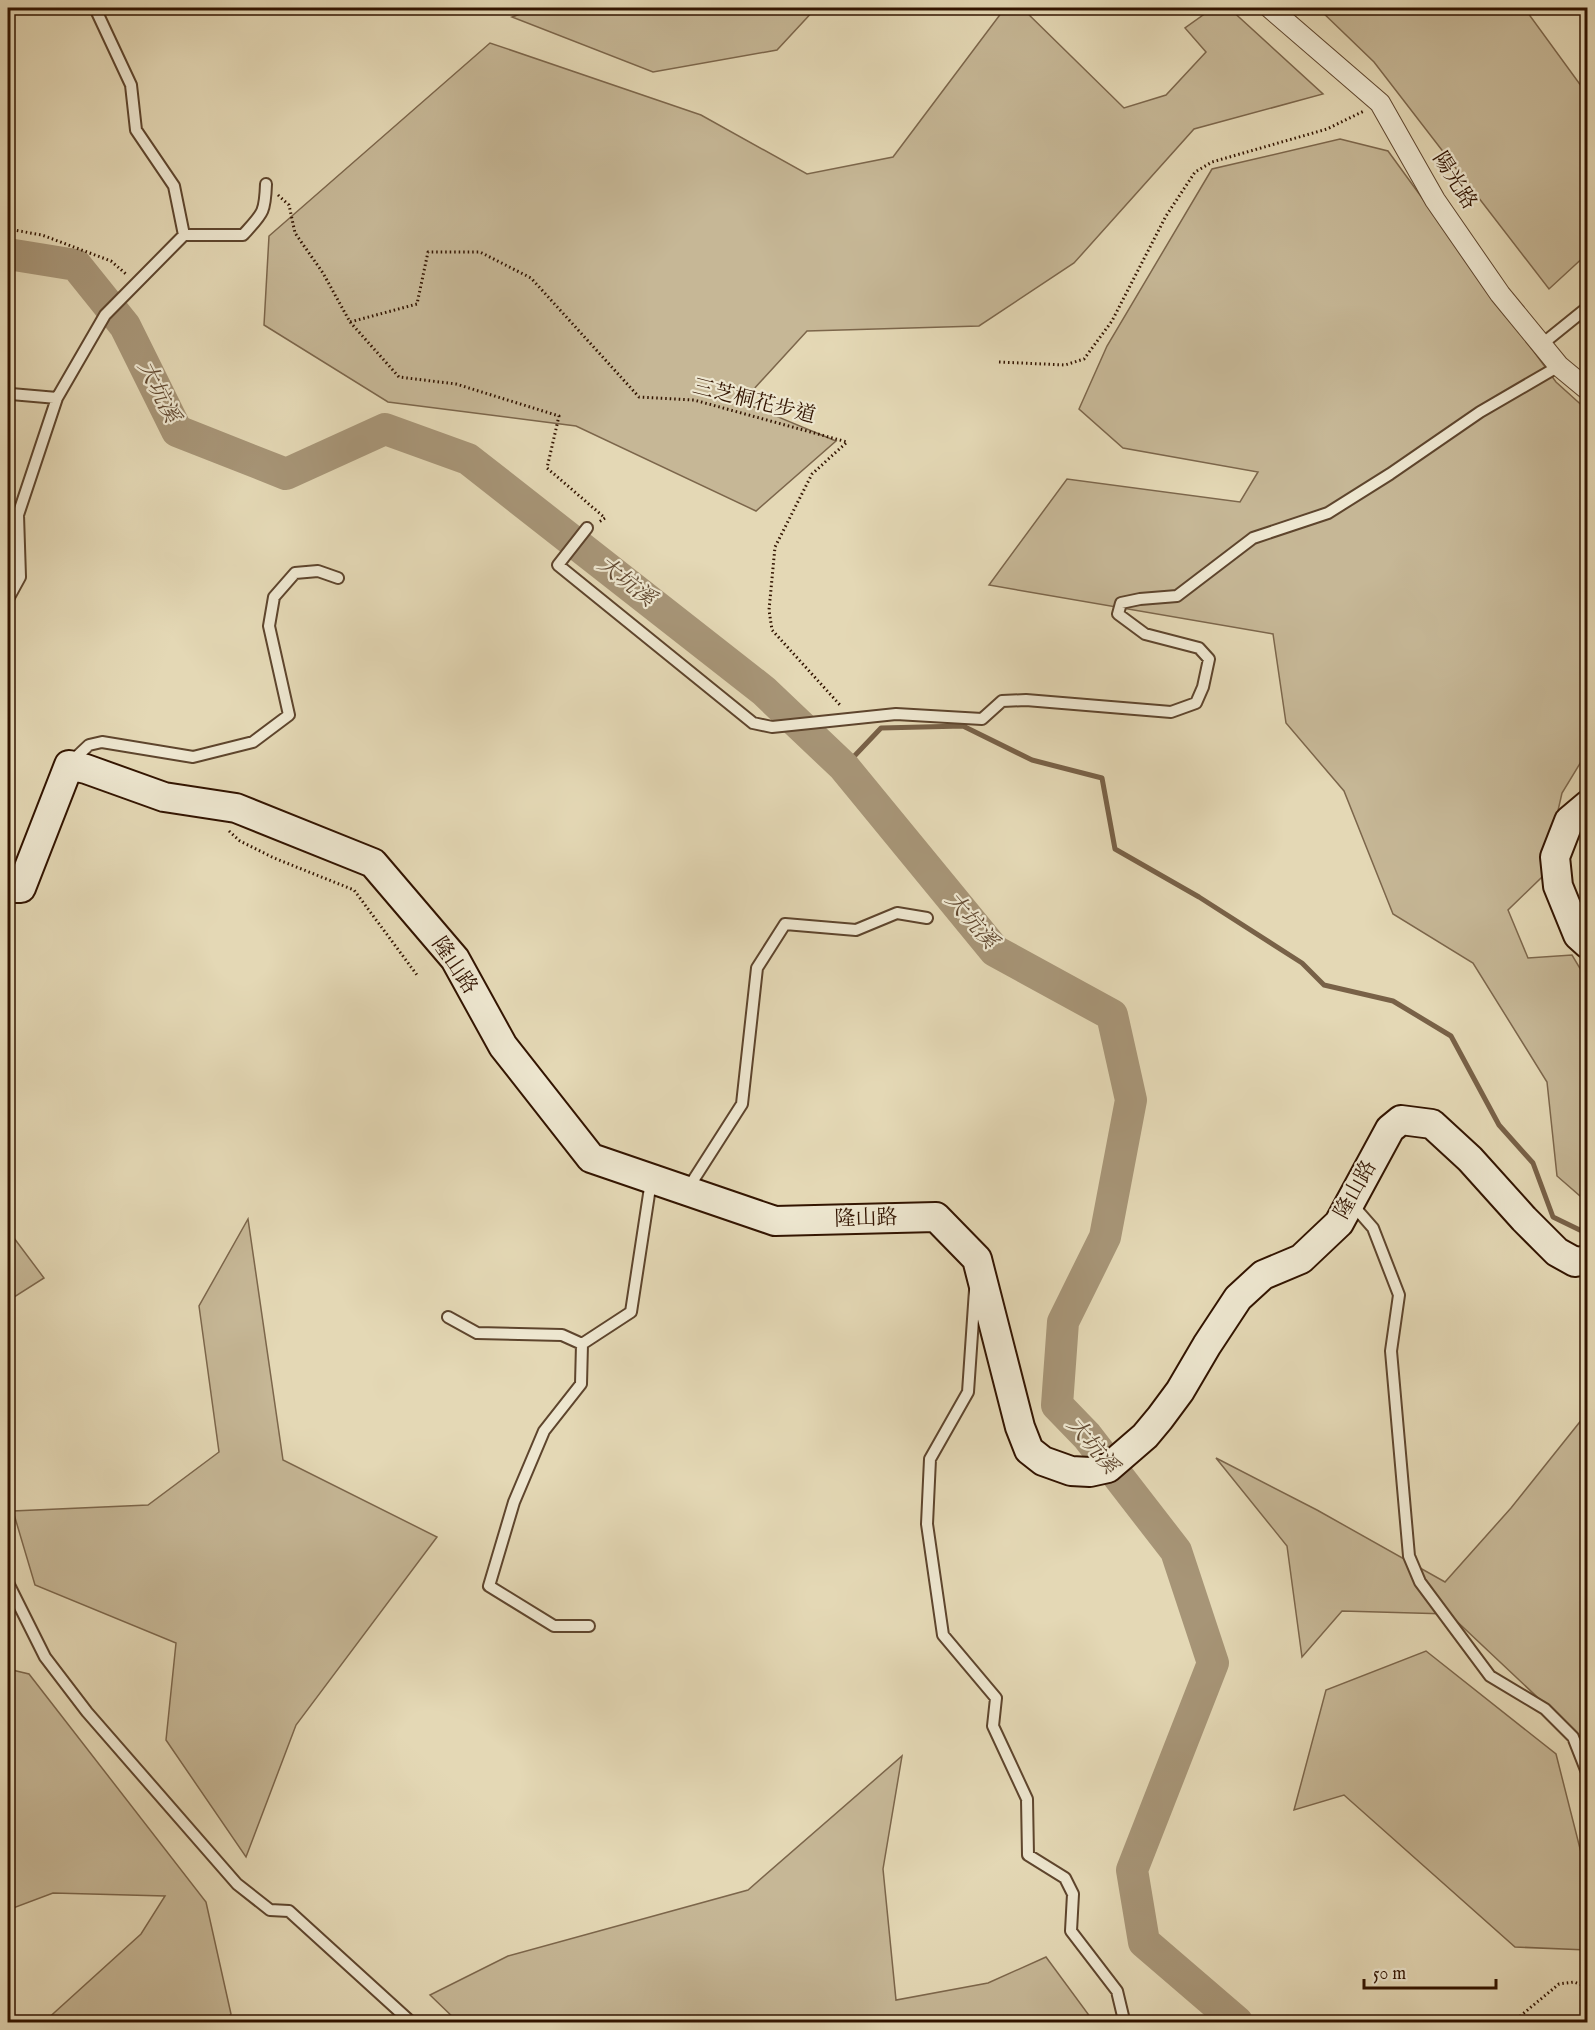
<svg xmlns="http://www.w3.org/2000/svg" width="1595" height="2030" viewBox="0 0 1595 2030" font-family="'IM FELL English','Noto Serif TC',serif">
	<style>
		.green { fill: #c6b796; stroke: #7c664b; stroke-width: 1.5 }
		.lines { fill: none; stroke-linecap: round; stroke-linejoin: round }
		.stream { stroke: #786147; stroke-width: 5 }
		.river { stroke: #a79577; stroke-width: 32 }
		.lane-casing { stroke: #5e452d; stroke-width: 14 }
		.street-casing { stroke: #5e452d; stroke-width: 22 }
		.secondary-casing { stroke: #321400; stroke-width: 32 }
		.path { stroke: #321400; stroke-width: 3; stroke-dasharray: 1.5 3; stroke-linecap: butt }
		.lane { stroke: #ede6cf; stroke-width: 10 }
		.street { stroke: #ede6cf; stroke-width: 20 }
		.secondary { stroke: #ede6cf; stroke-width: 28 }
		.labels { text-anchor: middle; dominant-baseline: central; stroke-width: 4.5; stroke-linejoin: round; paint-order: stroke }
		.street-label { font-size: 21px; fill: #321400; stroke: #ede6cf }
		.water-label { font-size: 22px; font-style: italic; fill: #614830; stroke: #ede6cf }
	</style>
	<rect width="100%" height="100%" fill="#e4d8b5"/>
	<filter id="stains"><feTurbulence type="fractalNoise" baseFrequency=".00333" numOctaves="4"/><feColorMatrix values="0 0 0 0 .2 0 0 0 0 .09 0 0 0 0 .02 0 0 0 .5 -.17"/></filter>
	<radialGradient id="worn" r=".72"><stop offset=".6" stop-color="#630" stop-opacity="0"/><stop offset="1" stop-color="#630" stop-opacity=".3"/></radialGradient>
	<path class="green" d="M536,8H816L777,50L653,72L512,17Z
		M1005,8H1022L1124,108L1166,95L1206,52L1185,28L1213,8H1229L1323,94L1194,129L1074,263L979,326L807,331L742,402L836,441L756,511L576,426L388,402L264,325L269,236L490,43L701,115L807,174L893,157Z
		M1318,8H1521L1528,13L1587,94V254L1549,289L1374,62Z
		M1340,139L1388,151L1556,382L1587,410V752L1562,793L1543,876L1508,910L1528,958L1572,955L1587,980V1202L1557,1176L1547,1082L1473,963L1393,914L1344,791L1286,723L1273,634L989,585L1067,479L1240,502L1258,472L1123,448L1079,409L1107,346L1212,169Z
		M248,1219L283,1460L437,1537L296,1725L246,1857L166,1740L176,1643L35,1585L13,1511L148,1505L219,1452L199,1306Z
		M8,1230L44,1278L8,1301Z
		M1587,1413V1744L1449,1614L1342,1611L1302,1657L1287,1546L1216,1458L1317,1510L1445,1582L1511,1508Z
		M1426,1651L1556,1754L1587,1876V1950L1515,1947L1344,1795L1294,1810L1326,1690Z
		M8,1669L29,1674L206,1902L231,2014L223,2022H44L141,1934L165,1896L53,1893L8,1910Z
		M902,1756L883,1869L896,2000L988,1983L1046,1957L1091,2018L1089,2022H458L430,1995L508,1956L748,1890Z"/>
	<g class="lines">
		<path class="stream" d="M844,767L881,728L963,726L1032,760L1102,778L1115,849L1199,897L1302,963L1324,985L1393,1001L1451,1036L1499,1125L1533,1163L1553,1217L1588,1234"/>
		<path class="river" d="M8,254L76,265L125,326L177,431L286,474L385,429L468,459L764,691L844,767L995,951L1112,1015L1131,1100L1105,1237L1063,1322L1057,1405L1087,1436L1176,1551L1213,1663L1132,1870L1144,1942L1237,2022"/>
		<defs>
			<path id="lane" d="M184,235H243C263,213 265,213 266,184
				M1541,345L1588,307
				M8,393L11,394L57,398
				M587,528L558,565L753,723L772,727L896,714L982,719L1002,701L1026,700L1171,712L1196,703L1203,687L1209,659L1199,648L1145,634L1118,614L1121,603L1140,599L1177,596L1253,538L1328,513L1390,474L1480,412L1559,366
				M8,599L20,577L18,515L57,398L105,315L184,235L174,186L136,130L131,85L95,8
				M71,762L89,745L102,742L193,757L253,742L289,715L269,626L274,597L295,573L318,571L338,578
				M687,1190L742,1104L757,968L785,924L856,930L897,913L927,918
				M1352,1204L1373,1228L1399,1295L1391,1351L1409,1556L1420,1582L1490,1676L1545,1709L1573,1737L1588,1775
				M975,1290L968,1392L930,1459L927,1524L943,1635L996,1698L993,1726L1027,1799L1028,1855L1065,1878L1073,1894L1071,1931L1117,1991L1123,2016L1122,2022
				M448,1317L477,1333L562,1335L582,1344
				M8,1583L45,1657L87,1712L237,1884L270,1910L289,1911L411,2022
				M589,1626H554L489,1586L514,1502L544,1431L581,1384L582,1344L631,1312L651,1181"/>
			<path id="street" d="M1270,8L1380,103L1435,200L1500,294L1559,366L1588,390"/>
			<path id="secondary" d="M1588,805L1569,821L1555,857L1558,886L1578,935L1588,944
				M8,888H21L69,765L86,769L164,797L236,808L373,863L455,959L503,1046L591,1158L775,1221L936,1217L977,1259L1020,1427L1029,1450L1043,1461L1071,1471L1090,1472L1108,1468L1145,1436L1160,1418L1180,1391L1207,1345L1238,1298L1263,1275L1301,1259L1339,1223L1390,1129L1401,1120L1432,1124L1470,1159L1524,1219L1557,1252L1575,1262L1588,1260"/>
		</defs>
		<use href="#lane" class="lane-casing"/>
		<use href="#street" class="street-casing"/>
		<use href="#secondary" class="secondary-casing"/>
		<path class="path" d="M278,195L289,205L295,233L323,273L350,322L417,304L428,252H480L531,278L639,397L694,400L847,442L812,474L775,547L769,610L772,630L840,705
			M8,229L42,235L111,261L127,275
			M350,322L399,377L456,384L559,416L547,468L605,518L599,522
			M999,362L1065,365L1084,359L1112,321L1166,216L1195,172L1212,162L1327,129L1364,111
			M229,831L240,841L274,858L354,890L417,975
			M1513,2022L1559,1984L1574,1982L1588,1987"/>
		<use href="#lane" class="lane"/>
		<use href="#street" class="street"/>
		<use href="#secondary" class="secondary"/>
	</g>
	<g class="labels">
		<g class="street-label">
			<text transform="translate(1454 181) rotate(58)">陽光路</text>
			<text transform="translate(754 402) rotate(14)">三芝桐花步道</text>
			<text transform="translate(454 966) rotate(56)">隆山路</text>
			<text transform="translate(1356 1190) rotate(-61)">隆山路</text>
			<text transform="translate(866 1219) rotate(-2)">隆山路</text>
		</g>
		<g class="water-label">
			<text transform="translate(158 392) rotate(63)">大坑溪</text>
			<text transform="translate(626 582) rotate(38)">大坑溪</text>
			<text transform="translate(971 921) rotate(49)">大坑溪</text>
			<text transform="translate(1092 1446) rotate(50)">大坑溪</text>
		</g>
	</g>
	<rect width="1595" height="2030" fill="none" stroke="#e4d8b5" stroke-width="30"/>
	<rect x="9" y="9" width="1577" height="2012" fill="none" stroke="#321400" stroke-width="3"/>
	<rect x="15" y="15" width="1565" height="2000" fill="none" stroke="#321400" stroke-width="1.5"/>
	<path d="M1364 1979v9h132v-9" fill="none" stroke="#321400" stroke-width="3"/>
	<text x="1373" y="1979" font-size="18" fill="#321400" stroke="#ede6cf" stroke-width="4.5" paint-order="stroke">50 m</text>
	<rect width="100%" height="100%" filter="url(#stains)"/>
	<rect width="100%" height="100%" fill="url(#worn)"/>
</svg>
